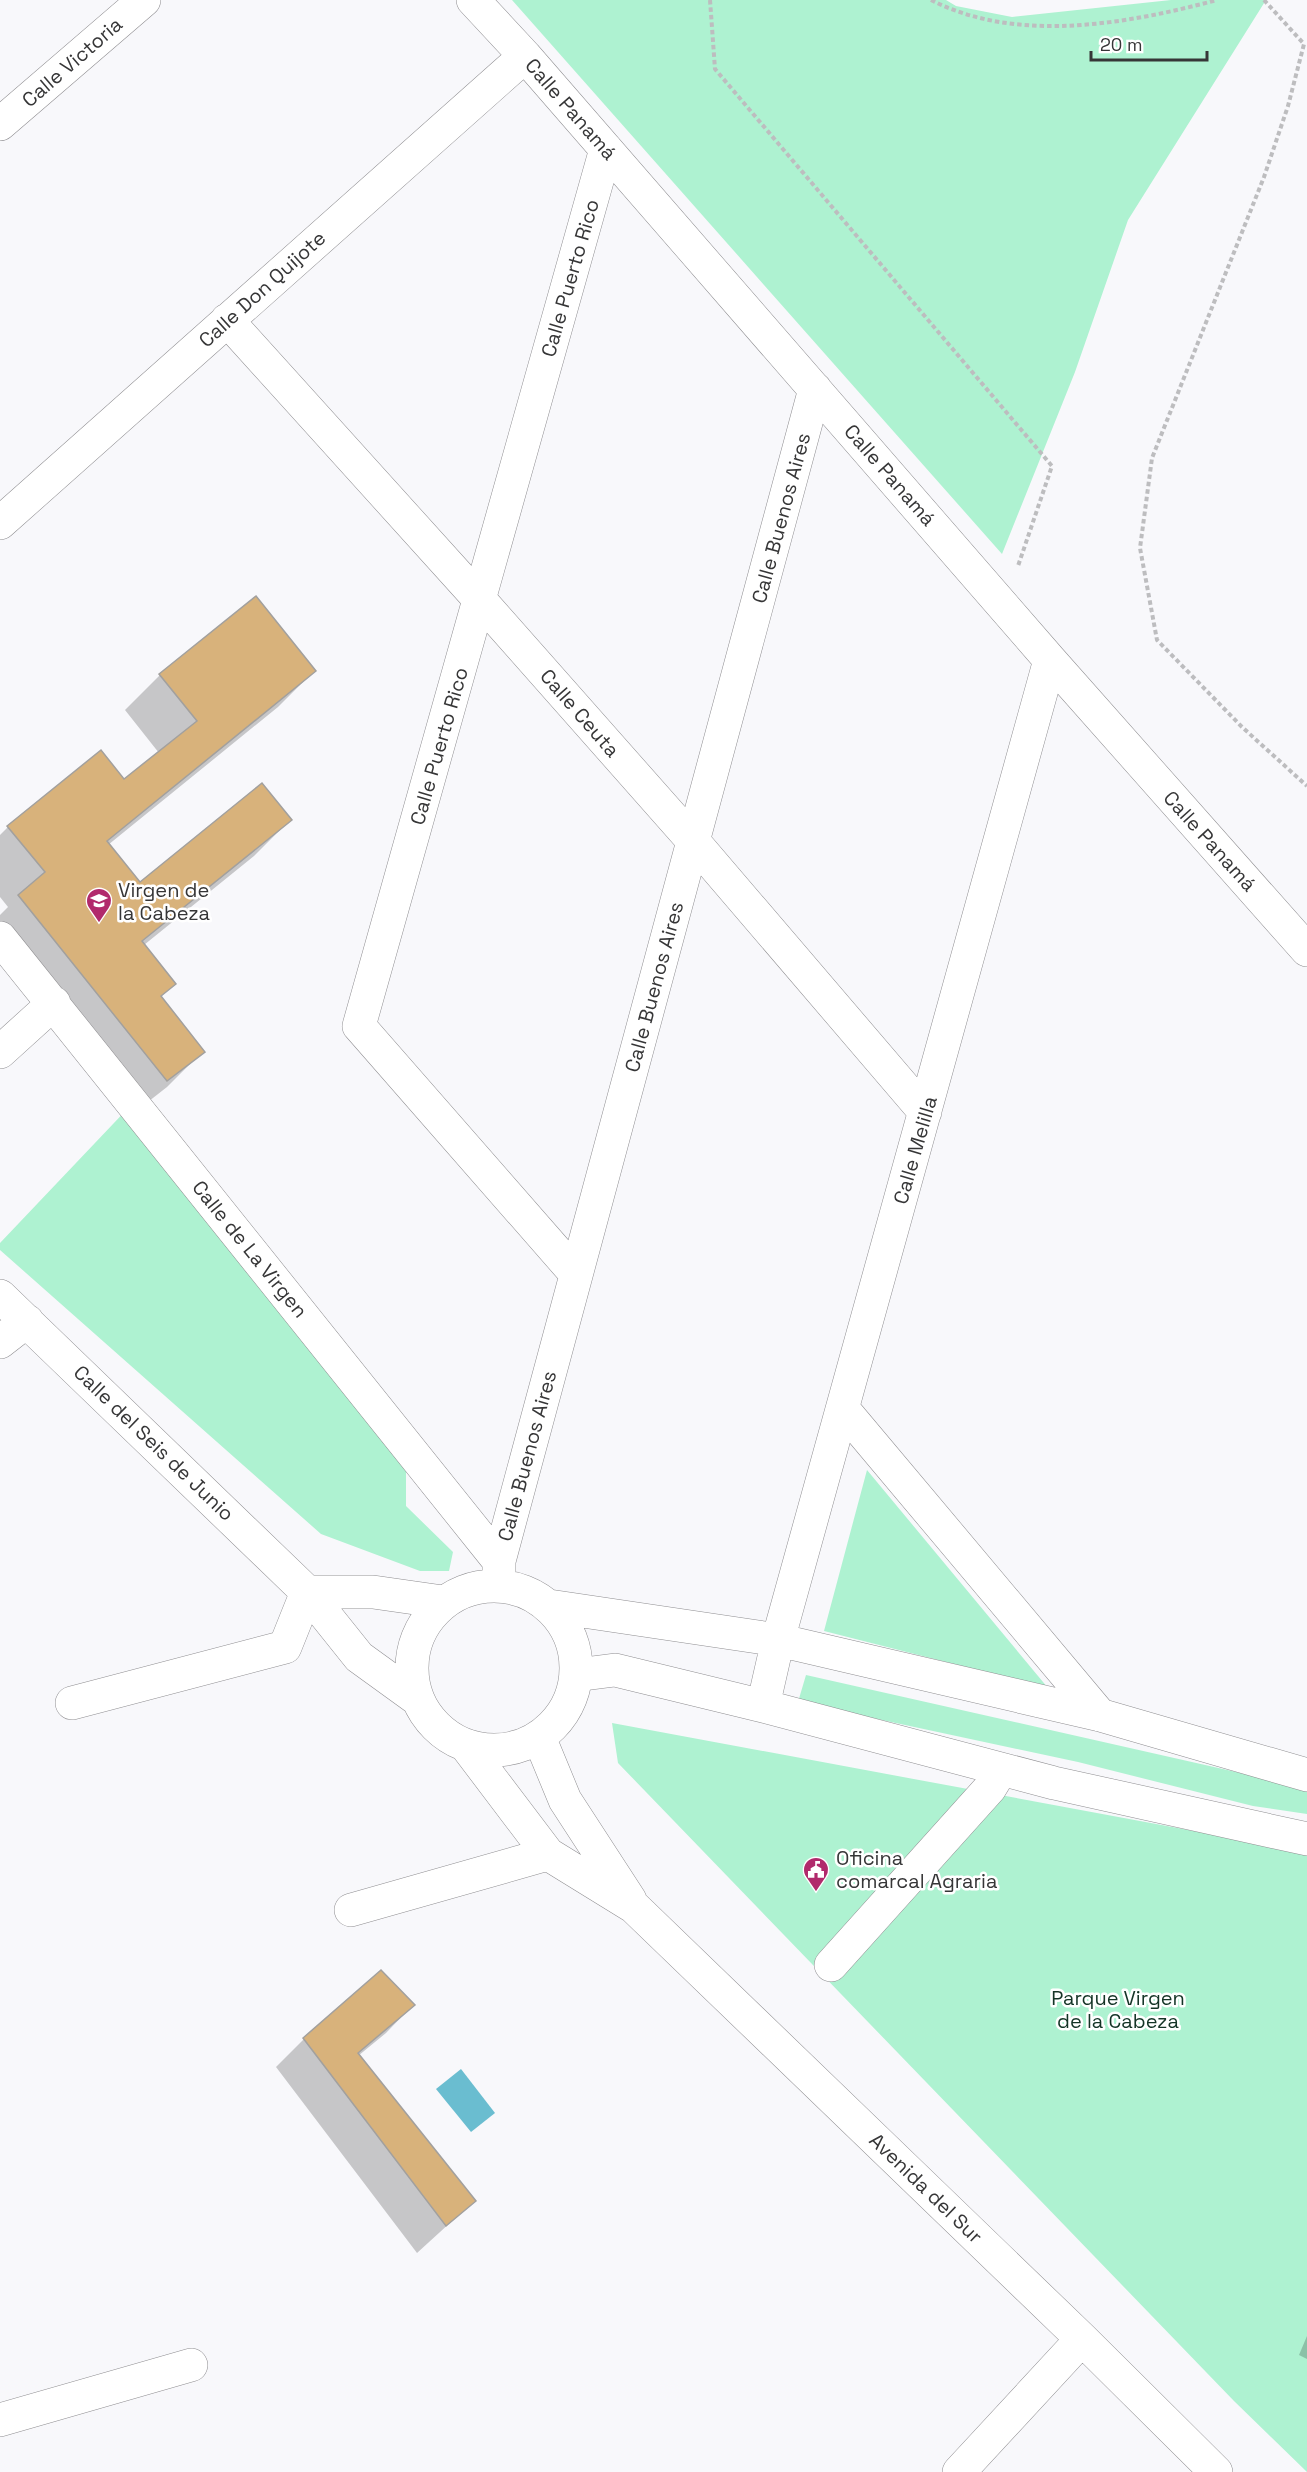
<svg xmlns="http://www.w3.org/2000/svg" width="1307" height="2472" viewBox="0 0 1307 2472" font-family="'Space Grotesk',sans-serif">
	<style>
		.green { fill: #aef2d1 }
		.water { fill: #6abdd0 }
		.shadow { fill: #0003 }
		.building { fill: #d8b27b; stroke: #a2a09e; stroke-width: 1.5 }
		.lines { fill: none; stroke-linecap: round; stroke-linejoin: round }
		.minor-casing { stroke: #8f8e91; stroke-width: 34 }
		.path { stroke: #bdbdbf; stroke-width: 4; stroke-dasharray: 4.5 3; stroke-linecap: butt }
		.minor { stroke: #fff; stroke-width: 33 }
		.labels { text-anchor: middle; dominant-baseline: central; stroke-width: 5; stroke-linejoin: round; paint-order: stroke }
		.street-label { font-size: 20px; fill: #363637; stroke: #fff }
		.poi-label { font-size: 20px; fill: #363637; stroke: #fff; text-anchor: start }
		.park-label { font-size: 20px; fill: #143426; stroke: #fff }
	</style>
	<rect width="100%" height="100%" fill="#f8f8fb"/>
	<path class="green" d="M512,0H946L956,6L1012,17L1171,0H1266L1128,220L1075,372L1002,554Z
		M132,1104L406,1466V1506L453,1552L449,1571H420L321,1534L0,1250V1243Z
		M867,1470L1048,1688L824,1631Z
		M806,1675L1307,1788V1814L1253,1806L1078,1762L798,1702Z
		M612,1723L1307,1852V2472L1234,2401L618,1763Z"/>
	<path class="water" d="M461,2069L495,2113L471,2132L436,2089Z"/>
	<path class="shadow" d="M314,671L278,707L108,845L139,884L290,820L254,856L144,945L174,983L160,998L203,1051L167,1087L130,1116L0,953V915L8,907L0,897V835L8,827L124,781L159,753L125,710L160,675Z
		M381,1972L413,2005L386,2033L358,2056L474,2201L417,2253L276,2067L304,2039Z
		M1307,2336V2359L1299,2355Z"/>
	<path class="building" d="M256,596L316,671L107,841L140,882L262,783L292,820L142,941L176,984L161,996L205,1052L167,1081L18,895L45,872L7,826L101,750L124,779L197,721L159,674Z
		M381,1970L415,2005L358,2053L476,2201L446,2226L303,2038Z"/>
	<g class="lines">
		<defs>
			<path id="minor" d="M473,0L525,56L1050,660L1307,950
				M0,124L144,0
				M227,320L480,600L694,842L925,1112
				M0,523L525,56
				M0,938L499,1561
				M0,1052L54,1003
				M576,1274L359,1026L606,149
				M0,1296L307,1592L359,1657L417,1699
				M0,1342L27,1321
				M843,1409L1100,1715
				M499,1585V1561L815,389
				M412 1668a82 82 0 1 1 164 0a82 82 0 1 1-164 0Z
				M307,1592H373L443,1602
				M549,1606L778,1640L1100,1715L1307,1775
				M576,1675L615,1670L763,1706L1054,1783L1307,1839
				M72,1703L285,1647L307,1592
				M763,1706L778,1640L1050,660
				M539,1737L565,1800L630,1900
				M467,1747L548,1854L634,1907L1082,2339L1216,2472
				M351,1910L548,1854
				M831,1965L990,1788L1001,1770
				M0,2420L191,2365
				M959,2472L1082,2339"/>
		</defs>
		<use href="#minor" class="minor-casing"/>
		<path class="path" d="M710,0L715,69L1052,466L1018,566
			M931,0C1017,44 1127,24 1217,0
			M1264,0L1304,44L1288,106L1264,177L1152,458L1140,548L1157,640L1242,727L1307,786"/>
		<use href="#minor" class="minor"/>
	</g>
	<defs>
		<symbol id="school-pin" viewBox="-11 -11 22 30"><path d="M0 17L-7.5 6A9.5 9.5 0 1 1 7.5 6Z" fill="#b12a6c" stroke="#fff"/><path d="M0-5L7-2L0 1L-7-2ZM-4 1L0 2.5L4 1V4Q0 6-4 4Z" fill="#fff"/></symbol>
		<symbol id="civic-pin" viewBox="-11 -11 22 30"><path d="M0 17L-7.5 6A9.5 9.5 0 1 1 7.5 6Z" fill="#b12a6c" stroke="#fff"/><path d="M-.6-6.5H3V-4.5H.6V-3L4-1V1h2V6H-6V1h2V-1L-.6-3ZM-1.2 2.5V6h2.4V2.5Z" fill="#fff"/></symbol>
	</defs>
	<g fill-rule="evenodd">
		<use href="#school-pin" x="84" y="886" width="30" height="40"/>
		<use href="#civic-pin" x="801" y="1855" width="30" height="40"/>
	</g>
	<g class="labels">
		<g class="street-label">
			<text transform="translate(72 62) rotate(-41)">Calle Victoria</text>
			<text transform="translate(571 109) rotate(49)">Calle Panamá</text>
			<text transform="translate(570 278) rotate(-74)">Calle Puerto Rico</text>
			<text transform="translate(262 289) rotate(-42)">Calle Don Quijote</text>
			<text transform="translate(890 475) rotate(49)">Calle Panamá</text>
			<text transform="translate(781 518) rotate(-75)">Calle Buenos Aires</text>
			<text transform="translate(580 713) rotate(49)">Calle Ceuta</text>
			<text transform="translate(439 746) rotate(-74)">Calle Puerto Rico</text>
			<text transform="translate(1210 841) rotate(48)">Calle Panamá</text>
			<text transform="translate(654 987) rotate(-75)">Calle Buenos Aires</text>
			<text transform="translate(915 1150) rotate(-74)">Calle Melilla</text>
			<text transform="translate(250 1249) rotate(51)">Calle de La Virgen</text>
			<text transform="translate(154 1443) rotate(44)">Calle del Seis de Junio</text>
			<text transform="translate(527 1456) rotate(-75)">Calle Buenos Aires</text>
			<text transform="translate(926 2188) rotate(44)">Avenida del Sur</text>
		</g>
		<g class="poi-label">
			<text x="118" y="890">Virgen de<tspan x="118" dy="23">la Cabeza</tspan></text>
			<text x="836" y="1858">Oficina<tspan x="836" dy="23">comarcal Agraria</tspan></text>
		</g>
		<g class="park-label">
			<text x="1118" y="1998">Parque Virgen<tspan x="1118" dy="23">de la Cabeza</tspan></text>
		</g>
	</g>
	<path d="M1091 51v9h116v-9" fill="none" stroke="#363637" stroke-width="3"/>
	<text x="1100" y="51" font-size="18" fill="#363637" stroke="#ffffff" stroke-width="4.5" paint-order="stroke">20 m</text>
</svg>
